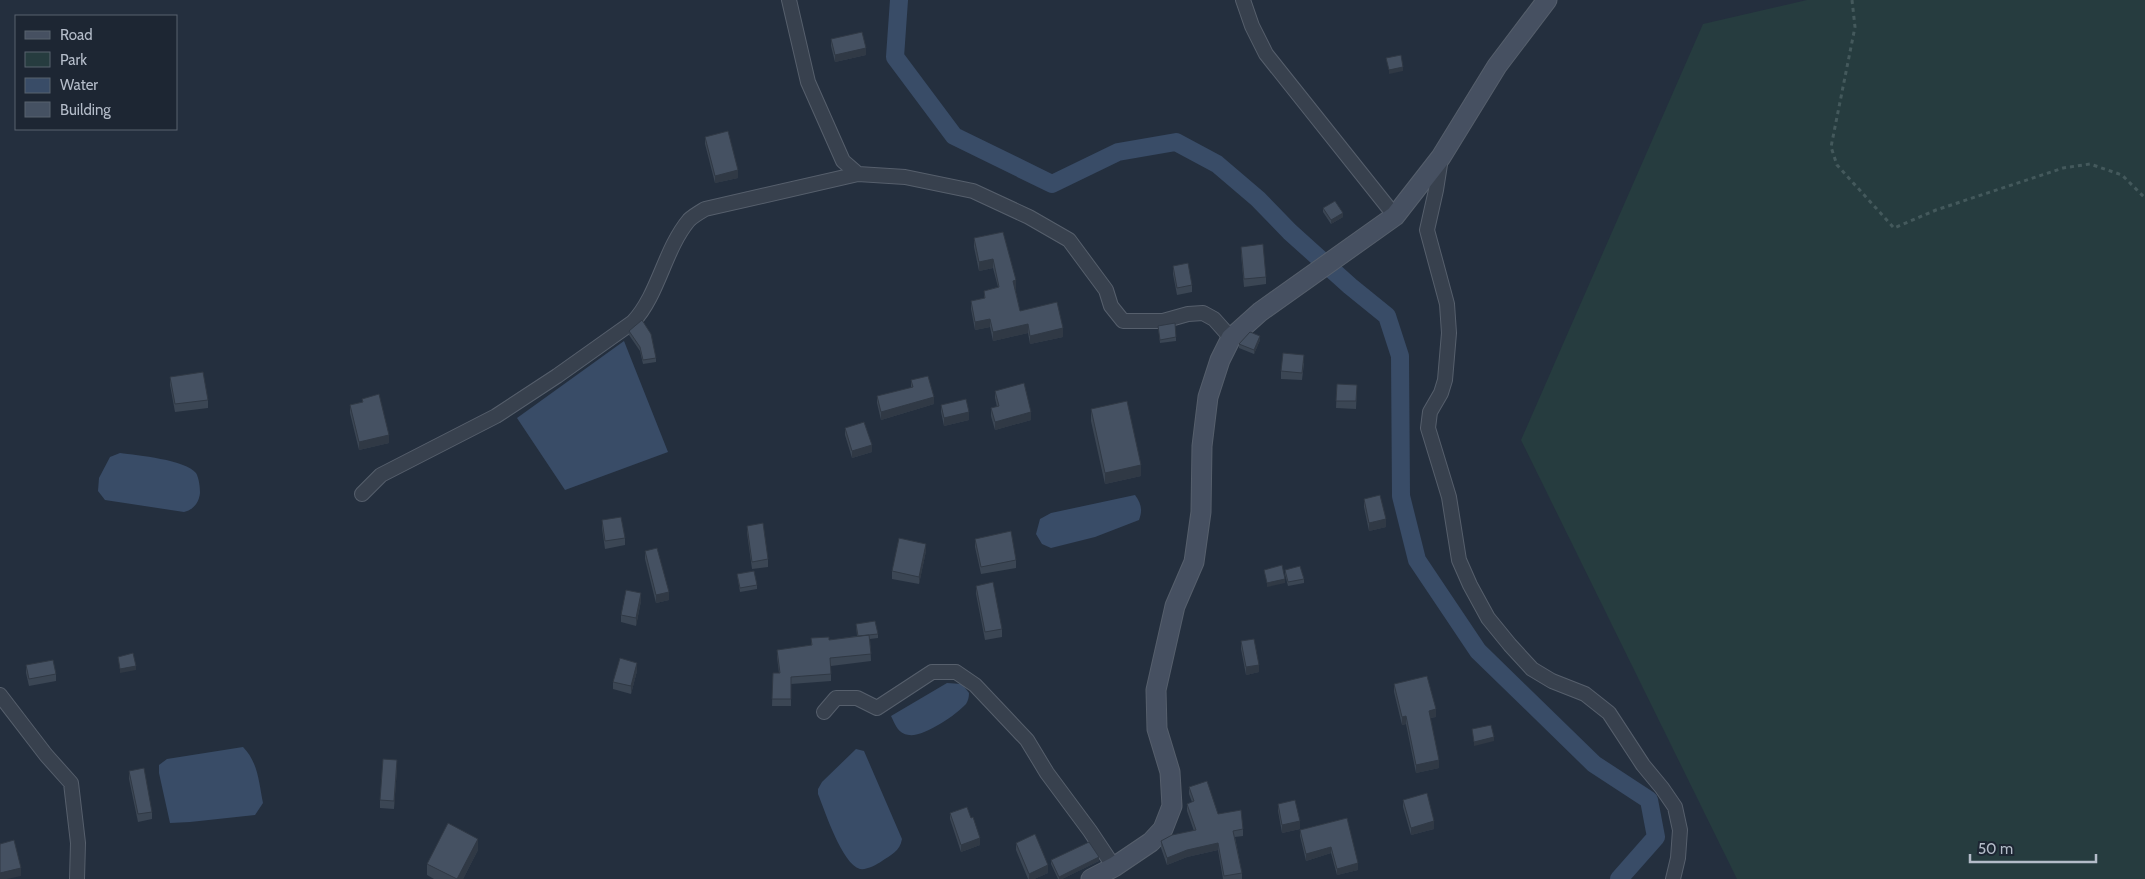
<svg xmlns="http://www.w3.org/2000/svg" width="2145" height="879" viewBox="0 0 2145 879" font-family="Cabin,sans-serif">
	<style>
		.green { fill: #263c3f }
		.water { fill: #394c67 }
		.lines { fill: none; stroke-linecap: round; stroke-linejoin: round }
		.canal { stroke: #394c67; stroke-width: 18 }
		.street-casing { stroke: #565f6c; stroke-width: 16 }
		.secondary-casing { stroke: #565f6c; stroke-width: 21 }
		.path { stroke: #44595c; stroke-width: 3; stroke-dasharray: 4 4; stroke-linecap: butt }
		.street { stroke: #38414e; stroke-width: 14 }
		.secondary { stroke: #465061; stroke-width: 19 }
		.wall { fill: #3b4654 }
		.shaded-wall { fill: #303945 }
		.building { fill: #455162; stroke: #303945 }
	</style>
	<rect width="100%" height="100%" fill="#242f3e"/>
	<path class="green" d="M1807,0H2145V879H1737L1521,440L1703,24Z"/>
	<path class="water" d="M624,341L668,452L565,490L517,418Z
		M120,453C137,455 186,460 196,473C199,478 200,487 200,493C199,503 193,510 184,512L105,500L98,491L99,478L110,457Z
		M1135,495C1141,503 1143,510 1139,520L1095,537L1051,548L1042,544L1036,534L1040,519L1051,513Z
		M947,683L962,684L969,693C969,697 968,701 966,704C956,715 924,737 909,735C898,734 895,724 891,716Z
		M243,747C258,762 259,783 263,803L255,815L190,822L170,823L159,773V765L167,759Z
		M856,749L864,751L902,839C900,851 891,855 882,861C876,865 867,870 860,869C842,864 825,811 818,794V789L822,782Z"/>
	<g class="lines">
		<path class="canal" d="M899,0L895,57L954,136L1052,184L1118,152L1176,142L1217,164L1258,199L1290,232L1350,286L1387,316L1400,356L1401,496L1417,560L1478,651L1594,764L1649,800L1656,837L1619,879"/>
		<defs>
			<path id="street" d="M789,0L808,82L843,161L858,174L905,177L973,191L1029,217L1069,240L1106,290L1111,306L1123,321H1163L1188,314L1203,313L1214,319L1231,338
				M1243,0L1252,26L1266,54L1395,216
				M1441,158L1436,190L1427,230L1447,304L1449,333L1445,380L1441,393L1430,412L1428,428L1449,497L1459,560L1470,585L1488,618L1510,645L1532,669L1552,681L1585,694L1609,713L1643,765L1662,788L1675,807L1680,830L1678,858L1673,879
				M362,494L381,475L496,416L557,376L633,322C659,294 664,250 689,220C693,216 700,212 705,209L858,174
				M0,695L46,755L71,783L78,843L77,879
				M824,712L836,698H857L877,708L932,672H956L975,685L1027,740L1047,773L1090,831L1114,867"/>
			<path id="secondary" d="M1091,879L1114,867L1151,842L1163,829L1172,806L1170,772L1157,729L1156,690L1175,606L1194,562L1201,512L1202,446L1208,397L1220,360L1231,338L1260,312L1395,216L1441,157L1497,66L1547,0"/>
		</defs>
		<use href="#street" class="street-casing"/>
		<use href="#secondary" class="secondary-casing"/>
		<path class="path" d="M1852,0L1855,27L1831,147L1837,165L1894,228L1936,210L2063,168L2090,164L2122,175L2145,198"/>
		<use href="#street" class="street"/>
		<use href="#secondary" class="secondary"/>
	</g>
	<path class="wall" d="M831,39L866,55L835,62L831,46Z
		M705,137L738,178L715,183L705,144Z
		M1323,208L1343,217L1331,224L1323,212Z
		M1003,232L1020,311L1063,337L1030,344L1028,333L993,341L990,327L975,330L971,309V301L984,298V291L998,287L993,268L979,271L974,247V238Z
		M1241,247L1266,277V284L1244,287L1241,254Z
		M1173,266L1192,285V292L1177,295L1173,274Z
		M1158,326L1176,337V341L1160,343Z
		M629,331L656,358V362L643,364L640,351L629,335Z
		M1260,340L1254,354L1239,348V344Z
		M1304,363L1302,380L1281,379V371Z
		M170,377L208,400V408L175,412L170,385Z
		M911,380L934,404L881,420L877,403V396L911,388Z
		M1337,384L1357,385L1356,409L1336,408Z
		M995,391L1031,420L995,430L991,416V408L997,407L995,398Z
		M362,399L389,443L359,450L350,413V405L362,402Z
		M941,405L969,420L944,426L941,412Z
		M1091,409L1141,476L1105,484L1091,421Z
		M845,428L872,452L852,458L845,435Z
		M1364,499L1386,527L1369,531L1364,507Z
		M602,520L625,538V545L605,549L602,528Z
		M747,526L768,559V567L752,569L747,533Z
		M975,539L1016,560V568L981,574L975,547Z
		M645,551L669,600L656,603L645,559Z
		M926,551L919,584L892,579V571Z
		M1285,570L1304,579V583L1288,586L1285,574Z
		M737,574L757,585V589L740,592Z
		M976,586L1002,629V637L985,640L976,594Z
		M641,601L636,626L621,622V615Z
		M856,624L878,634V638L870,639L871,661L831,666V681L791,684V706H772L773,673H779L777,657V650L811,645V638L829,640L857,636Z
		M1241,641L1259,672L1246,675L1241,649Z
		M26,665L56,674V681L29,686L26,673Z
		M637,671L631,694L613,689V682Z
		M1394,684L1436,717L1430,718L1439,768L1416,773L1406,724L1402,725L1394,692Z
		M397,768L394,809L380,808V800Z
		M129,771L152,812V819L138,822L129,779Z
		M1189,787L1218,814L1243,829V836L1235,837L1242,873V879H1223L1218,850L1187,857L1167,865L1161,848V841L1194,831L1187,811V804L1192,802L1189,794Z
		M1403,800L1434,829L1411,835L1403,807Z
		M1278,804L1300,829L1282,833L1278,811Z
		M950,813L980,845L961,852L950,819Z
		M1347,818L1358,870L1337,875L1331,853L1306,861L1300,836V830Z
		M1016,843L1048,873L1034,879H1028L1016,850Z
		M478,850L463,879H434L427,875V864Z
		M1051,860L1099,861L1062,879H1058L1051,864Z"/>
	<path class="shaded-wall" d="M866,48V55L835,62V55Z
		M1403,67V71L1389,74V70Z
		M738,170V178L715,183V176Z
		M1343,213V217L1331,224V220Z
		M993,259V268L979,271V262Z
		M1016,280V289H1013V281Z
		M990,319V327L975,330V322Z
		M1028,324V333L993,341V332Z
		M1063,328V337L1030,344V336Z
		M1260,336V340L1254,354V350Z
		M934,397V404L881,420V412Z
		M969,412V420L944,426V418Z
		M1031,412V420L995,430V422Z
		M389,435V443L359,450V442Z
		M872,445V452L852,458V451Z
		M1141,465V476L1105,484V473Z
		M1386,519V527L1369,531V523Z
		M926,544V551L919,584V577Z
		M1285,579V583L1267,587V583Z
		M669,592V600L656,603V595Z
		M641,593V601L636,626V618Z
		M637,663V671L631,694V686Z
		M1259,665V672L1246,675V667Z
		M136,666V670L120,673V669Z
		M1436,709V717L1429,718V711Z
		M1406,716V724L1402,725V717Z
		M1494,737V741L1474,746V742Z
		M397,760V768L394,809V801Z
		M1439,760V768L1416,773V765Z
		M1300,821V829L1282,833V825Z
		M1434,821V829L1411,835V828Z
		M980,838V845L961,852V845Z
		M478,839V850L463,879H457Z
		M1218,843V850L1187,857L1167,865V858L1187,850Z
		M1331,847V853L1306,861V854Z
		M1099,857V861L1062,879H1059V877Z
		M1358,863V870L1337,875V869Z
		M1048,865V873L1034,879H1029V874Z
		M21,868V876L7,879H0V873Z"/>
	<path class="building" d="M862,32L866,48L835,55L831,39Z
		M1401,55L1403,67L1389,70L1386,58Z
		M728,131L738,170L715,176L705,137Z
		M1335,201L1343,213L1331,220L1323,208Z
		M1003,232L1016,280L1013,281L1020,311L1057,302L1063,328L1030,336L1028,324L993,332L990,319L975,322L971,301L985,298L984,291L999,287L993,259L979,262L974,238Z
		M1263,244L1266,277L1244,279L1241,247Z
		M1188,263L1192,285L1177,288L1173,266Z
		M642,320L651,334L656,358L643,360L640,347L629,331Z
		M1175,323L1176,337L1160,340L1158,326Z
		M1250,332L1260,336L1254,350L1239,344Z
		M1283,353L1304,355L1302,373L1281,371Z
		M203,372L208,400L175,404L170,377Z
		M928,376L934,397L881,412L877,396L913,387L911,380Z
		M1024,383L1031,412L995,422L991,408L999,406L995,391Z
		M1337,384L1357,385L1356,401H1336Z
		M379,394L389,435L359,442L350,405L363,402L362,399Z
		M966,399L969,412L944,418L941,405Z
		M1127,401L1141,465L1105,473L1091,409Z
		M864,422L872,445L852,451L845,428Z
		M1380,495L1386,519L1369,523L1364,499Z
		M621,517L625,538L605,541L602,520Z
		M763,523L768,559L752,562L747,526Z
		M1011,531L1016,560L981,567L975,539Z
		M899,538L926,544L919,577L892,571Z
		M657,548L669,592L656,595L645,551Z
		M1282,565L1285,579L1267,583L1264,570Z
		M1300,566L1304,579L1288,582L1285,570Z
		M754,571L757,585L740,588L737,574Z
		M993,582L1002,629L985,632L976,586Z
		M626,590L641,593L636,618L621,615Z
		M875,621L878,634L858,636L856,624Z
		M869,635L871,654L830,658L831,674L791,677V699H772L773,673H780L777,650L812,645L811,638L829,637V640Z
		M1254,639L1259,665L1246,667L1241,641Z
		M133,653L136,666L120,669L118,657Z
		M620,658L637,663L631,686L613,682Z
		M53,660L56,674L29,679L26,665Z
		M1427,676L1436,709L1429,711L1439,760L1416,765L1406,716L1402,717L1394,684Z
		M1491,725L1494,737L1474,742L1472,729Z
		M383,759L397,760L394,801L380,800Z
		M144,768L152,812L138,814L129,771Z
		M1207,781L1218,814L1241,810L1243,829L1233,831L1242,873L1224,876L1218,843L1187,850L1167,858L1161,841L1172,835L1196,830L1187,804L1194,801L1189,787Z
		M1427,793L1434,821L1411,828L1403,800Z
		M1295,800L1300,821L1282,825L1278,804Z
		M967,807L971,818L973,817L980,838L961,845L950,813Z
		M1347,818L1358,863L1337,869L1331,847L1306,854L1300,830Z
		M448,823L478,839L457,879L427,864Z
		M1035,834L1048,865L1029,874L1016,843Z
		M14,840L21,868L0,873V844Z
		M1089,842L1099,857L1059,877L1051,860Z"/>
	<rect x="15" y="15" width="162" height="115" fill="#1d2633" stroke="#59626f"/>
	<rect x="25" y="31" width="25" height="8" fill="#465061" stroke="#59626f"/>
	<text x="60" y="40" font-size="15" fill="#b4bcc9">Road</text>
	<rect x="25" y="52" width="25" height="15" fill="#263c3f" stroke="#59626f"/>
	<text x="60" y="65" font-size="15" fill="#b4bcc9">Park</text>
	<rect x="25" y="78" width="25" height="15" fill="#394c67" stroke="#59626f"/>
	<text x="60" y="90" font-size="15" fill="#b4bcc9">Water</text>
	<rect x="25" y="102" width="25" height="15" fill="#455162" stroke="#59626f"/>
	<text x="60" y="115" font-size="15" fill="#b4bcc9">Building</text>
	<path d="M1970 854v8h126v-8" fill="none" stroke="#b4bcc9" stroke-width="2.5"/>
	<text x="1978" y="854" font-size="15" fill="#b4bcc9" stroke="#1d2633" stroke-width="4" paint-order="stroke">50 m</text>
</svg>
